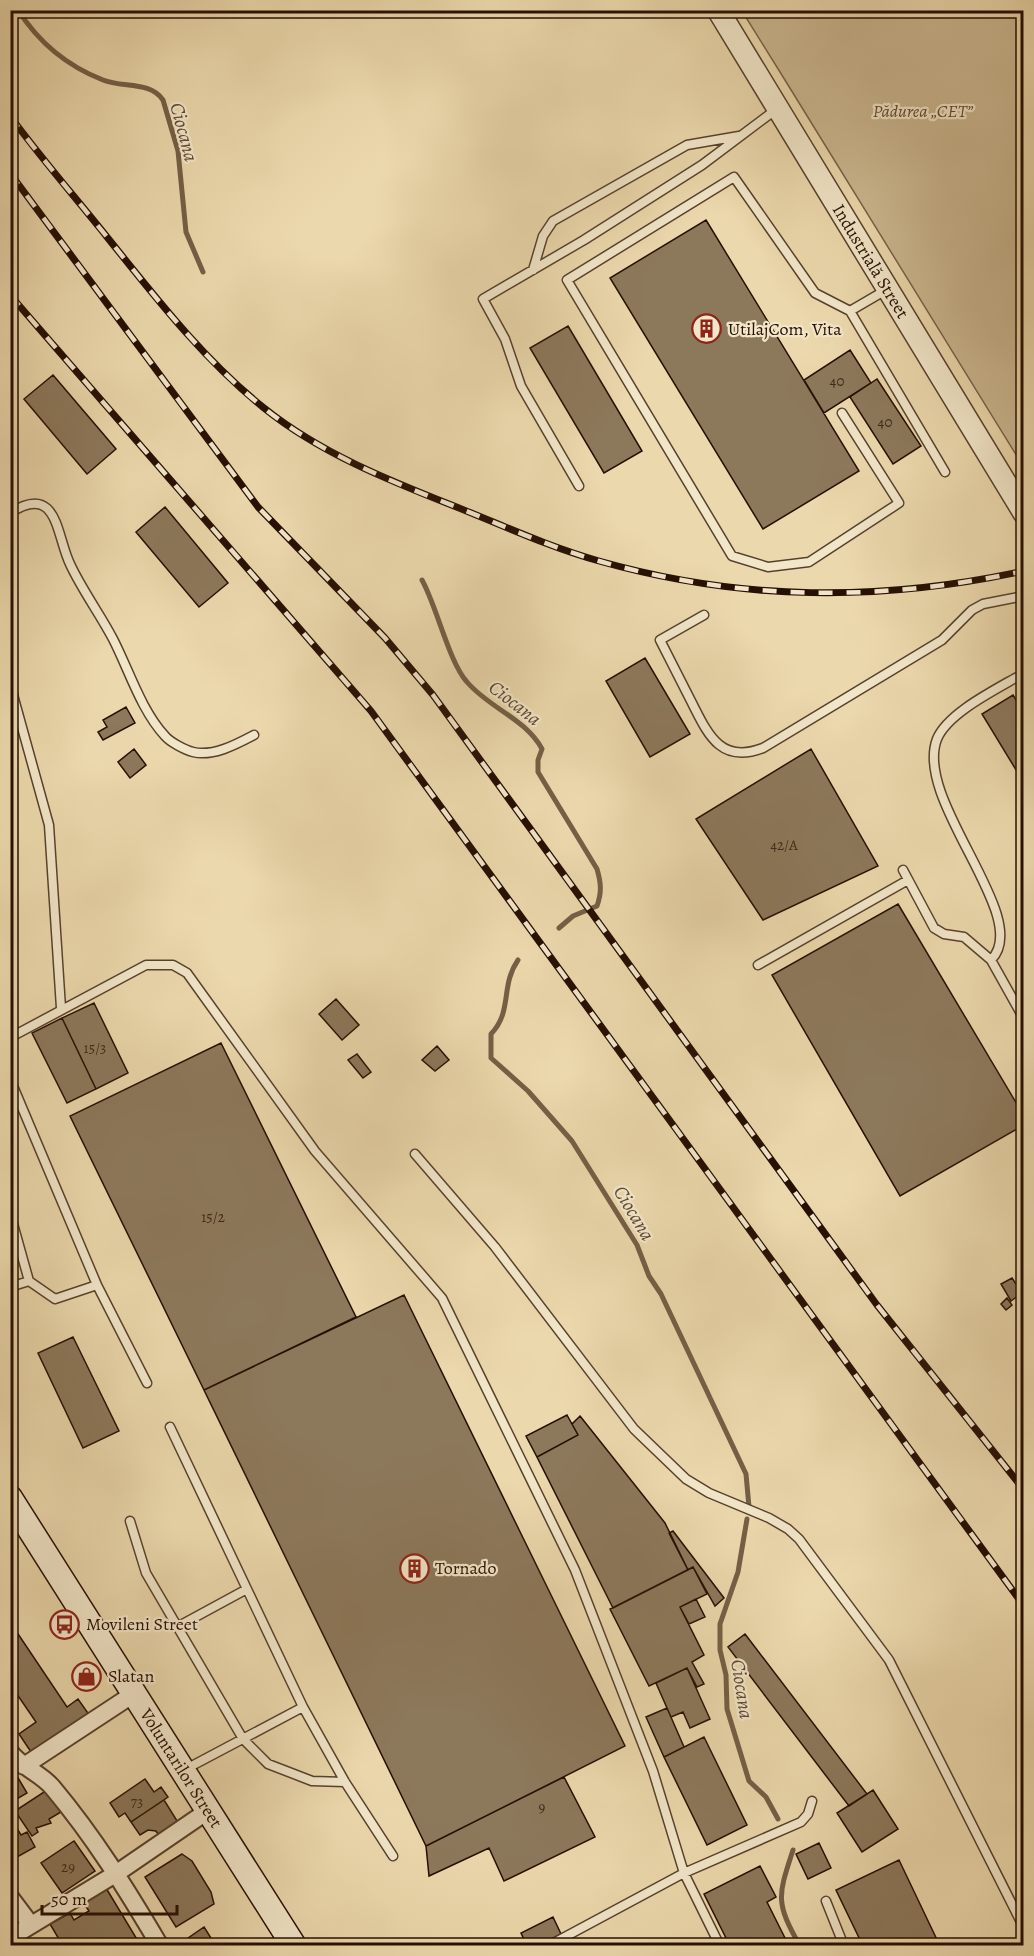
<svg xmlns="http://www.w3.org/2000/svg" width="1034" height="1956" viewBox="0 0 1034 1956" font-family="Alegreya,serif">
	<style>
		.green { fill: #cab68f; stroke: #786249; stroke-width: 1.5 }
		.lines { fill: none; stroke-linecap: round; stroke-linejoin: round }
		.stream { stroke: #745f46; stroke-width: 5 }
		.building { fill: #8c785b; stroke: #260f03; stroke-width: 1.5 }
		.service-casing { stroke: #57412d; stroke-width: 11 }
		.minor-casing { stroke: #57412d; stroke-width: 20 }
		.tertiary-casing { stroke: #57412d; stroke-width: 24 }
		.secondary-casing { stroke: #260f03; stroke-width: 27 }
		.service { stroke: #f2e6c9; stroke-width: 8 }
		.minor { stroke: #f2e6c9; stroke-width: 16 }
		.tertiary { stroke: #f2e6c9; stroke-width: 21 }
		.secondary { stroke: #f2e6c9; stroke-width: 24 }
		.rail-casing { stroke: #260f03; stroke-width: 7 }
		.rail { stroke: #f2e6c9; stroke-width: 4.5; stroke-dasharray: 14; stroke-linecap: butt }
		.labels { text-anchor: middle; dominant-baseline: central; stroke-width: 4.5; stroke-linejoin: round; paint-order: stroke }
		.number-label { font-size: 15px; fill: #402919 }
		.park-label { font-size: 18px; font-style: italic; fill: #5f4934; stroke: #f2e6c9 }
		.street-label { font-size: 18px; fill: #260f03; stroke: #f2e6c9 }
		.poi-label { font-size: 18px; fill: #260f03; stroke: #f2e6c9; text-anchor: start }
		.water-label { font-size: 20px; font-style: italic; fill: #604b35; stroke: #f2e6c9 }
	</style>
	<rect width="100%" height="100%" fill="#ebd8ac"/>
	<filter id="stains"><feTurbulence type="fractalNoise" baseFrequency=".00333" numOctaves="4"/><feColorMatrix values="0 0 0 0 .2 0 0 0 0 .09 0 0 0 0 .02 0 0 0 .5 -.17"/></filter>
	<radialGradient id="worn" r=".72"><stop offset=".6" stop-color="#630" stop-opacity="0"/><stop offset="1" stop-color="#630" stop-opacity=".3"/></radialGradient>
	<path class="green" d="M742,11H1023V466L780,72Z"/>
	<g class="lines">
		<path class="stream" d="M18,10C39,43 67,66 103,80C123,88 150,81 163,100L178,151L186,232L203,272
			M422,580C437,607 449,662 467,682C489,708 526,719 542,749L538,760V772L597,869C601,883 602,892 597,906L573,916L559,928
			M518,960C500,986 513,1011 491,1034V1058L528,1091L572,1141L637,1245L649,1276L661,1294L746,1474L749,1507
			M747,1519L738,1572L720,1624V1650L726,1675L727,1709L749,1781L766,1797L778,1819
			M793,1850C778,1896 775,1902 800,1946"/>
	</g>
	<path class="building" d="M706,220L859,471L763,529L610,278Z
		M568,326L642,451L604,473L530,348Z
		M850,350L871,383L824,413L804,380Z
		M53,375L116,449L87,474L24,399Z
		M877,379L921,446L893,464L850,397Z
		M165,507L228,583L199,607L136,532Z
		M645,658L690,734L650,757L606,681Z
		M1013,695L1024,713V783L982,714Z
		M126,707L135,723L103,740L98,732L107,727L103,720Z
		M134,749L146,765L130,778L118,762Z
		M811,749L878,866L763,920L696,819Z
		M898,904L1024,1116V1125L900,1196L772,975Z
		M336,999L359,1025L342,1040L319,1014Z
		M94,1003L128,1073L96,1089L62,1018Z
		M62,1018L96,1089L67,1103L32,1033Z
		M221,1043L356,1317L204,1390L70,1116Z
		M437,1046L449,1060L435,1071L422,1060Z
		M357,1054L371,1072L363,1078L348,1060Z
		M1012,1278L1022,1293L1011,1301L1001,1284Z
		M404,1295L625,1746L426,1846L204,1390Z
		M1007,1298L1012,1305L1006,1310L1001,1304Z
		M73,1337L119,1431L83,1448L38,1353Z
		M567,1415L578,1435L537,1457L526,1436Z
		M580,1416L665,1523L688,1570L613,1608L537,1457L578,1435L572,1424Z
		M10,1445L17,1457L11,1461L10,1459Z
		M673,1531L724,1598L715,1606L693,1567L688,1570L669,1533Z
		M693,1567L707,1594L680,1607L704,1655L692,1662L704,1684L697,1687L687,1668L649,1686L610,1609Z
		M696,1599L705,1617L689,1624L680,1607Z
		M10,1622L67,1707L78,1699L90,1716L33,1755L19,1734L36,1722L10,1684Z
		M745,1634L867,1794L849,1806L728,1647Z
		M687,1668L710,1719L690,1728L683,1712L671,1717L656,1683Z
		M667,1708L684,1747L664,1757L646,1717Z
		M704,1737L747,1825L707,1845L664,1757Z
		M14,1771L27,1793L10,1803V1773Z
		M564,1777L595,1837L504,1881L489,1848L429,1876L426,1846Z
		M145,1779L154,1792L161,1787L168,1797L131,1822L125,1813L119,1817L110,1803Z
		M47,1790L61,1812L49,1819L51,1823L36,1828L38,1832L32,1836L15,1811Z
		M873,1790L898,1829L862,1852L837,1813Z
		M164,1800L179,1824L160,1837L156,1831L148,1830L140,1835L131,1822Z
		M10,1817L21,1835L27,1832L35,1847L10,1861Z
		M74,1841L95,1871L62,1893L41,1863Z
		M819,1843L831,1868L808,1879L796,1854Z
		M182,1854L192,1861L211,1892L214,1904L176,1927L145,1877Z
		M899,1860L940,1946H863L836,1890Z
		M760,1866L776,1897L767,1902L789,1946H730L704,1894Z
		M106,1888L138,1941L130,1946H63L50,1924L70,1913L74,1920L89,1911L83,1902Z
		M553,1917L561,1934L538,1946H527L521,1933Z
		M204,1927L216,1946H178V1945Z
		M622,1939L625,1946H608Z
		M261,1940L264,1946H251Z"/>
	<g class="lines">
		<defs>
			<path id="service" d="M533,270L543,236L553,221L687,145L739,136
				M850,311L945,472
				M842,413L899,503L809,562L768,567L732,556L567,280L734,177L815,293L850,311L886,290
				M579,486L521,386L505,339L483,299L584,240L702,165L778,108
				M10,513C58,482 56,535 70,564C82,590 100,614 113,639C129,670 141,710 165,736C170,742 185,750 193,752C213,757 237,744 254,735
				M704,615L660,640C670,660 680,679 690,699C707,732 719,765 763,748L942,640L972,610L983,604L1024,596
				M10,684L49,825L61,1008
				M903,870L934,928L944,934L964,937L991,960L1024,1019
				M991,960C1034,918 913,801 937,739C948,712 999,688 1024,673
				M758,965L908,880
				M10,1044L13,1036L146,965H173L187,973L315,1151L442,1298L575,1570L653,1771L684,1873L720,1946
				M10,1079L97,1285L147,1383
				M415,1154L495,1247L634,1429L686,1479L709,1493L769,1518L788,1529L799,1539L889,1660L1024,1928
				M10,1213L29,1281L10,1287
				M29,1281L55,1299L97,1285
				M170,1427L303,1707L345,1782L393,1856
				M130,1521L146,1573L243,1739L268,1764L312,1781L345,1782
				M177,1627L247,1589
				M184,1770L303,1707
				M826,1901L844,1946
				M548,1946L684,1873L801,1822L808,1814L812,1801"/>
			<path id="minor" d="M10,1752C22,1768 41,1773 53,1788C94,1837 127,1890 160,1946
				M24,1766L135,1693
				M10,1897L31,1925
				M10,1938L117,1873L209,1810"/>
			<g id="tertiary">
				<path id="s1" d="M718,10L1024,513"/>
			</g>
			<g id="secondary">
				<path id="s2" d="M10,1498L294,1946"/>
			</g>
		</defs>
		<use href="#service" class="service-casing"/>
		<use href="#minor" class="minor-casing"/>
		<use href="#tertiary" class="tertiary-casing"/>
		<use href="#secondary" class="secondary-casing"/>
		<use href="#service" class="service"/>
		<use href="#minor" class="minor"/>
		<use href="#tertiary" class="tertiary"/>
		<use href="#secondary" class="secondary"/>
		<defs>
			<path id="rail" d="M10,116C41,158 75,197 107,237C156,298 203,359 264,408C320,453 388,480 454,506C502,525 549,547 599,561C741,601 880,602 1024,571
				M10,173L258,507L385,638L433,695L877,1305L1024,1490
				M10,295L371,711L1024,1606"/>
		</defs>
		<use href="#rail" class="rail-casing"/>
		<use href="#rail" class="rail"/>
	</g>
	<defs>
		<symbol id="building-ring" viewBox="-11 -11 22 22"><circle r="9.5" fill="#f2e6c9" stroke="#8f2418" stroke-width="1.5"/><path d="M-4-6H4V6H1V3H-1V6H-4ZM-2.5-4.3h1.7v1.8h-1.7ZM.8-4.3h1.7v1.8H.8ZM-2.5-1h1.7V.8h-1.7ZM.8-1h1.7V.8H.8Z" fill="#8f2418"/></symbol>
		<symbol id="bus-ring" viewBox="-11 -11 22 22"><circle r="9.5" fill="#f2e6c9" stroke="#8f2418" stroke-width="1.5"/><path d="M-5-6H5V4H4V6H2V4H-2V6H-4V4H-5ZM-3.5-4V0h7V-4ZM-3.5 1.2v1.5H-2V1.2ZM2 1.2v1.5H3.5V1.2Z" fill="#8f2418"/></symbol>
		<symbol id="shop-ring" viewBox="-11 -11 22 22"><circle r="9.5" fill="#f2e6c9" stroke="#8f2418" stroke-width="1.5"/><path d="M-5-2.5h2.3a2.7 3.5 0 0 1 5.4 0H5L5.5 6h-11ZM-1.5-2.5h3a1.5 2.3 0 0 0-3 0Z" fill="#8f2418"/></symbol>
	</defs>
	<g fill-rule="evenodd">
		<use href="#building-ring" x="690" y="312" width="33" height="33"/>
		<use href="#building-ring" x="398" y="1552" width="33" height="33"/>
		<use href="#bus-ring" x="48" y="1608" width="33" height="33"/>
		<use href="#shop-ring" x="70" y="1660" width="33" height="33"/>
	</g>
	<g class="labels">
		<g class="number-label">
			<text x="837" y="381">40</text>
			<text x="885" y="422">40</text>
			<text x="784" y="845">42/A</text>
			<text x="95" y="1048">15/3</text>
			<text x="213" y="1217">15/2</text>
			<text x="137" y="1802">73</text>
			<text x="542" y="1807">9</text>
			<text x="68" y="1867">29</text>
		</g>
		<g class="park-label">
			<text x="923" y="111">Pădurea „CET”</text>
		</g>
		<g class="street-label">
			<text stroke="none"><textPath href="#s1" startOffset="294">Industrială Street</textPath></text>
			<text stroke="none"><textPath href="#s2" startOffset="320">Voluntarilor Street</textPath></text>
		</g>
		<g class="poi-label">
			<text x="728" y="329">UtilajCom, Vita</text>
			<text x="435" y="1568">Tornado</text>
			<text x="86" y="1624">Movileni Street</text>
			<text x="108" y="1676">Slatan</text>
		</g>
		<g class="water-label">
			<text transform="translate(184 132) rotate(75)">Ciocana</text>
			<text transform="translate(515 703) rotate(38)">Ciocana</text>
			<text transform="translate(634 1213) rotate(59)">Ciocana</text>
			<text transform="translate(742 1689) rotate(81)">Ciocana</text>
		</g>
	</g>
	<rect width="1034" height="1956" fill="none" stroke="#ebd8ac" stroke-width="36"/>
	<rect x="12" y="12" width="1010" height="1932" fill="none" stroke="#260f03" stroke-width="3"/>
	<rect x="18" y="18" width="998" height="1920" fill="none" stroke="#260f03" stroke-width="1.5"/>
	<path d="M42 1905v9h135v-9" fill="none" stroke="#260f03" stroke-width="3"/>
	<text x="51" y="1905" font-size="18" fill="#260f03" stroke="#f2e6c9" stroke-width="4.5" paint-order="stroke">50 m</text>
	<rect width="100%" height="100%" filter="url(#stains)"/>
	<rect width="100%" height="100%" fill="url(#worn)"/>
</svg>
